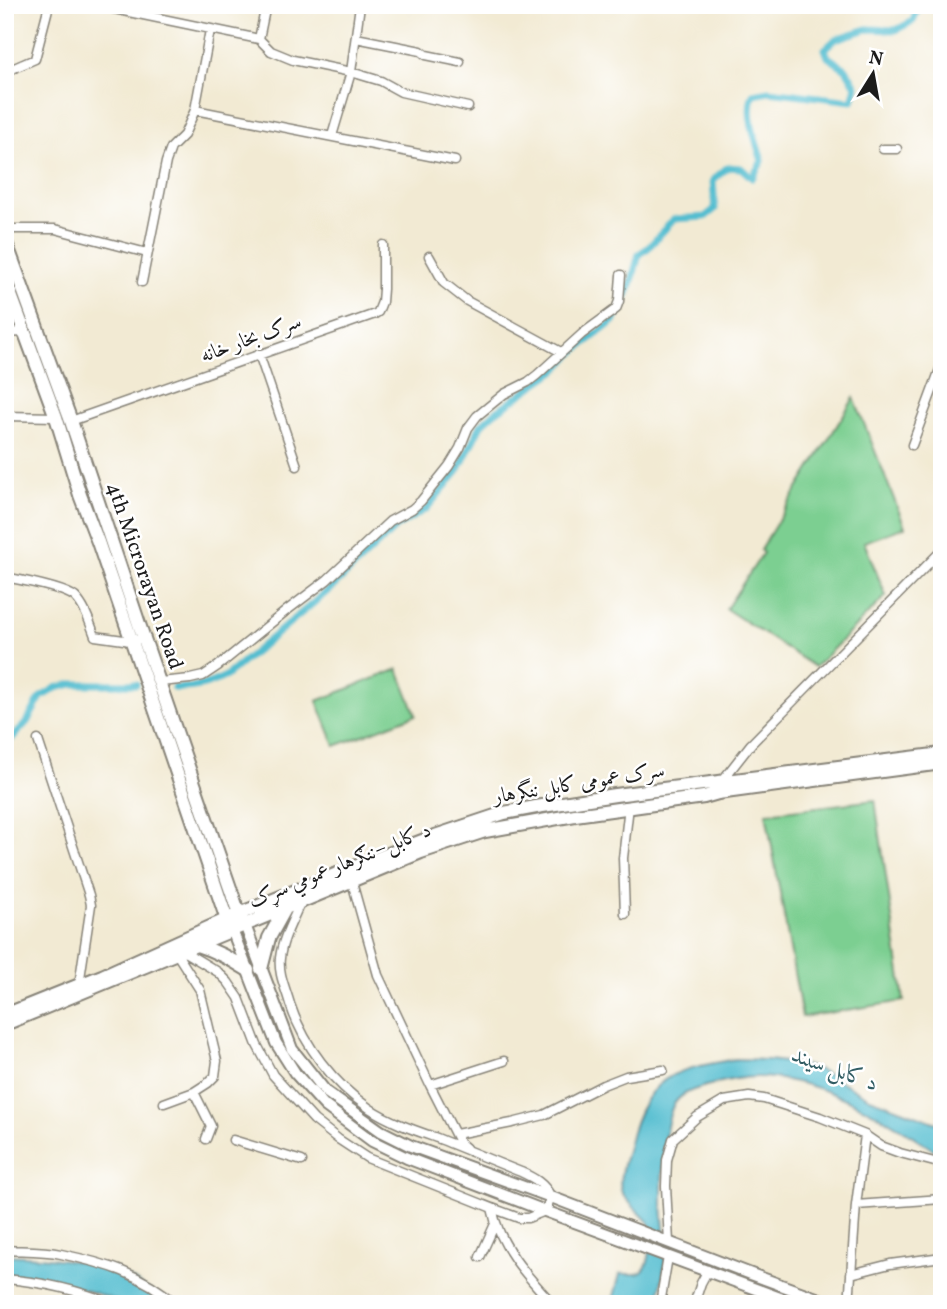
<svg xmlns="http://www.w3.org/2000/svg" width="947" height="1309" viewBox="0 0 947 1309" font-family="Vollkorn,Amiri,serif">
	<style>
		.green { fill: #7bcf91; stroke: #4c7656; stroke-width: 2 }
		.water { fill: #54bed0; stroke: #386d76; stroke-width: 2 }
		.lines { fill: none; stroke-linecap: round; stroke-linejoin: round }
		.canal { stroke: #54bed0; stroke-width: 7 }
		.minor-casing { stroke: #878378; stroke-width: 11 }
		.secondary-casing { stroke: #878378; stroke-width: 14 }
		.primary-casing { stroke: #878378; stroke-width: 16 }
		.trunk-casing { stroke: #878378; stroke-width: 16 }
		.minor { stroke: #fff; stroke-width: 8 }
		.secondary { stroke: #fff; stroke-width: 10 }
		.primary { stroke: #fff; stroke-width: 12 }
		.trunk { stroke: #fff; stroke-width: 12 }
		.labels { text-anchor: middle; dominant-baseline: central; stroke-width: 5; stroke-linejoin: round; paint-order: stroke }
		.street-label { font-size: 21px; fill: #1c1c1c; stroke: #fff }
		.water-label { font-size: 23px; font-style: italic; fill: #325d64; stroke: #fff }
	</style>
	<rect width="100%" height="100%" fill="#fff"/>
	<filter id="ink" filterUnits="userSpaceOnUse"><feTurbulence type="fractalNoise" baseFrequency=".0143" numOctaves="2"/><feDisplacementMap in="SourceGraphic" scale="14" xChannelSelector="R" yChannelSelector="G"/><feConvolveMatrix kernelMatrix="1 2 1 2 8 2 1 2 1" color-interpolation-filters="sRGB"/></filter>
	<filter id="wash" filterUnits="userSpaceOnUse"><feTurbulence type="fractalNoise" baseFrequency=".00686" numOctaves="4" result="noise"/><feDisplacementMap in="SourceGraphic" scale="28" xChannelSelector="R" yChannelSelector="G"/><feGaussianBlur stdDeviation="1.57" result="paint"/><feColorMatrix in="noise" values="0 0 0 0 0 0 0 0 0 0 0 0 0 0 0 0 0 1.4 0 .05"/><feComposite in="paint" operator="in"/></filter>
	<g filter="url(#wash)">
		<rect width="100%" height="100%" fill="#f2ead3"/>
		<path class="green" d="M854,398L905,527L864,542L886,596L815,667L726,609L763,553L760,550Z
			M398,669L416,715L335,746L317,701Z
			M875,800L904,1001L802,1017L766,813Z"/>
		<path class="water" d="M736,1059L769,1060L800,1064L820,1070L870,1098L942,1125V1156C893,1121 821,1078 758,1077C741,1077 723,1081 706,1086C692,1090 678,1094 672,1108C662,1135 662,1175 662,1204C663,1221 666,1239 665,1257C665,1272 660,1288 657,1304H612L620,1274C625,1273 637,1276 642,1272C651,1265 653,1233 649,1223C642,1214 624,1200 621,1190C618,1177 625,1159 628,1147C634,1120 646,1088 673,1075C692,1066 715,1063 736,1059Z
			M5,1255C39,1256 81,1260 113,1271C133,1278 152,1292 170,1304H125L98,1294L47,1279L5,1275Z"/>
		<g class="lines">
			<path class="canal" d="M174,688C194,689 208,685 226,676L336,584L396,527L426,509L458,471L481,425L494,413L556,370L575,351L615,320L631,284L639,254L648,248L674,219L705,217L715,209L713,180L728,167L741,168L752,178L762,161C756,141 745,114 753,94L769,91L852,101L856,86L846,69L828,57L825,49L836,39L867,29L896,30L913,21L919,5
				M5,746L27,722L41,697L56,688L72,684H136"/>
		</g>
	</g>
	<g filter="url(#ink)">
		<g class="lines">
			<defs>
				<path id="minor" d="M95,5L259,39L271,51L293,60L351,72L381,81L401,92L468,107
					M356,38L421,51L426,55L460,62
					M259,39L266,5
					M5,72L35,59L49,5
					M195,110L455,161
					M332,136L351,72L360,5
					M883,149H897
					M5,229H55L147,253
					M429,256L444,283L467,301L561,352
					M142,282L166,162L171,148L184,135L195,110L210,30
					M5,333L24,332
					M259,354L297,466
					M5,416L56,417
					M71,421L375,314L378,312L382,302L383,289V245
					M912,445L942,364
					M5,577C21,580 64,588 75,597C85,607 90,623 95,636L131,641L136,640
					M160,682L190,679L203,676L218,666L286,611L327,580L390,521L412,509L421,501L449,466L460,448L468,428L477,416L504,394L528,382L537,375L582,334L616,309L619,301L621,275
					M38,740L89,895L91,905L79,985
					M722,781L751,744L942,550
					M352,882L378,975L430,1085L459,1142L466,1148
					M625,914L623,858L629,806
					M183,951L218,972L228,982L239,998L257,1045L273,1075L314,1120L338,1139L367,1158L492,1208L519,1218H528L545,1211L551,1197C544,1183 534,1178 521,1172C493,1161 465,1149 437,1138C414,1130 390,1122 369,1108C333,1083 304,1046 290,1004C286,989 278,974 280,958C282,939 293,920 300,903
					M430,1085L504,1061
					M194,1092L211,1126L206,1139
					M164,1103L194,1092L208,1083L215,1076L217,1061L200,990L177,954
					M456,1134L512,1123L544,1115L603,1085L626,1076L663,1070
					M233,1140L302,1161
					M856,1205L942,1199
					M492,1208C499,1246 527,1276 553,1304
					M669,1242L666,1186L667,1160L673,1139L697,1117L724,1101L749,1097L764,1099L820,1117L865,1135L881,1146L900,1153L942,1164
					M5,1250C23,1251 43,1250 61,1254C104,1263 143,1274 176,1304
					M480,1257L495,1224
					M851,1274L890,1264L942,1257
					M5,1279C43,1282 78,1290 113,1304
					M850,1298L897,1304L921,1302
					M660,1304L668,1257
					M694,1304L701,1283L708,1270
					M849,1304L856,1205L865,1135"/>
				<path id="secondary" d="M245,925L292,1049L326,1092L381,1131L411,1146L551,1197L751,1274L833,1304
					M232,930L276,1043L295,1073L325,1106L372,1141L407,1158L545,1211L796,1304"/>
				<path id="primary" d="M5,240L71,421L140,627L239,914L244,924
					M5,279L56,417L80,495L98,542L227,920L230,927"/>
				<path id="trunk" d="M197,945C216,951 231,959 248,970
					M261,969L269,938L285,909
					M5,1015L102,976L239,914L347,870L435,836L504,813L536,807L615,795L942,754
					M5,1024L421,852L485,831L575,815L704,797L718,793L942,763"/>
			</defs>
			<use href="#minor" class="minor-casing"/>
			<use href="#secondary" class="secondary-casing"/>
			<use href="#primary" class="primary-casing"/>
			<use href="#trunk" class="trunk-casing"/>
			<use href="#minor" class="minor"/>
			<use href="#secondary" class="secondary"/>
			<use href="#primary" class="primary"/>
			<use href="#trunk" class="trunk"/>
		</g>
	</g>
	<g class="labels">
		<g class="street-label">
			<text transform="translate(251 339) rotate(-20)">سرک بخار خانه</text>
			<text transform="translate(144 576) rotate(71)">4th Microrayan Road</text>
			<text transform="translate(579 784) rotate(-9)">سرک عمومی کابل ننگرهار</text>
			<text transform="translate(340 866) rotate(-22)">د کابل–ننګرهار عمومي سړک</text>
		</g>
		<g class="water-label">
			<text transform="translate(835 1070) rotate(20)">د کابل سيند</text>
		</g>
	</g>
	<rect width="947" height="1309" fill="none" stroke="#fff" stroke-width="28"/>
	<g transform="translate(873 74) rotate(11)" stroke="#ffffff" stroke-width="5" paint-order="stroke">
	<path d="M0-5L12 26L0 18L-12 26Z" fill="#1c1c1c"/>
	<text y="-10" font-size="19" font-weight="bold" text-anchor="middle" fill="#1c1c1c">N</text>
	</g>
</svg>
